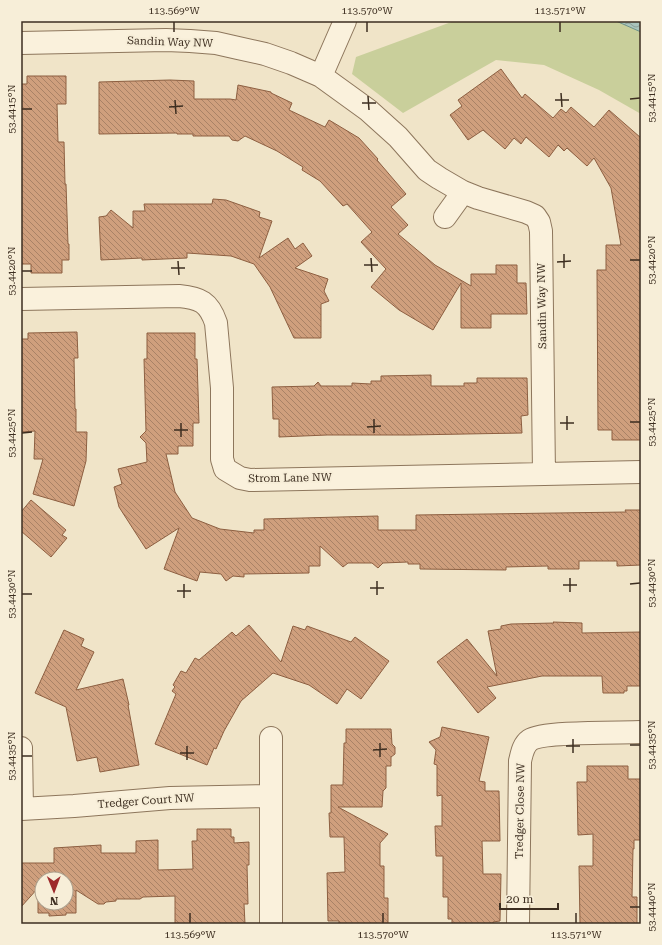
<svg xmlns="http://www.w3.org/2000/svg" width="662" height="945" viewBox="0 0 662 945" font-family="'Roboto Serif',serif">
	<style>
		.park { fill: #c9cf9b }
		.water { fill: url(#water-waves); stroke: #6f938a }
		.building { fill: url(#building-back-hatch); stroke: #8d5f41; fill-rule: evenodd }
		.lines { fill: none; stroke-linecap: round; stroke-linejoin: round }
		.street-casing { stroke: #8d765c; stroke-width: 24 }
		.street { stroke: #faf1dc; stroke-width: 22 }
		.ticks { fill: none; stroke: #3d2e20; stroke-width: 1.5 }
		.labels { text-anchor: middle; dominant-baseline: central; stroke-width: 4; stroke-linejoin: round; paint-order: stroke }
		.street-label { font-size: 11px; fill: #3d2e20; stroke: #f7eed8 }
		.neatline { fill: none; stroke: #3d2e20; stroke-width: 1.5 }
		.ticks-label { font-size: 10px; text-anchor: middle; fill: #3d2e20 }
	</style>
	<defs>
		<pattern id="water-waves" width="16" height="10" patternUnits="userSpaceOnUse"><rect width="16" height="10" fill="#a9c4bc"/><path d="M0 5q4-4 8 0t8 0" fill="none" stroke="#8ba098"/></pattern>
		<pattern id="building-back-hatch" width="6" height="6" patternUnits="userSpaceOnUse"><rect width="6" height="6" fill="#cf9f7d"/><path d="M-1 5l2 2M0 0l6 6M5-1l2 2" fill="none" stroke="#a98266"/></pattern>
	</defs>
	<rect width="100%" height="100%" fill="#f0e4c8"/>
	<path class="park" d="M454,21H641V114L599,90L544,65L496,60L403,113L352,74L356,57Z"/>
	<path class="water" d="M616,21H641V32Z"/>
	<path class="building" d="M501,69L522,98L525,94L553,118L561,109L566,113L571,107L594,127L609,110L641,138V440H612V430H598L597,270H606V245H621L611,188L594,158L587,166L567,148L564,151L558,145L549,157L526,137L521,144L514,138L505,149L483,130L468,140L450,115L462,106L458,100Z
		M27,76H66V104H57L58,142H64L65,184H66L68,244H69V260H62V273H31V264H21V84H27Z
		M170,80L194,81V99H230L236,100L238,85L271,92V93L292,103L289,110L325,127L329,120L359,138L378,159L377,160L406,194L391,207L408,225L398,234L435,265L471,286V274H496V265H517V283H526L527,314H491V328H461V283L433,330L399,310L371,287L386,269L361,242L372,232L347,204L343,206L320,181L302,170L303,167L277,151L245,136L238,141L232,140L229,136H193V134H177V133L99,134V82Z
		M213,199L226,200L260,212L259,217L272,221L259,258L288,238L295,249L303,243L312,256L295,268L328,279L324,291L329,301L321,304V338H294L270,287L254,264L231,256L187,253V258L142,260V258L101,260L99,217L106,216L111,210L133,228V211H145L144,204H212Z
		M77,332L78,358H74L75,409H76V432H87L86,461L74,506L33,494L43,459H34L35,431L21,432V339H28V333Z
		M147,333H195V359H197L199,423H193V446H178V454H166L175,492L192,518L220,529L254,533V530H264V519L378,516V530H416V515L626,512L625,510H641V565L617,566V561H579V569H548V566L506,567V570L420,569V564H408V562L383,563L378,568L372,563H348L343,567L320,546V566H309V573L244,574V577L233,576L226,581L221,574L200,572L197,581L164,569L179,528L146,549L119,507L114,487L122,484L118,469L147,462L146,443L140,437L146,431L144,359H147Z
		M431,375V386H464V383H477V378H527L528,415L521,416L522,433L410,435H327L279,437V419H273L272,387L314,386L318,382L321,386H352V383L371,384V381H381V376Z
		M31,500L66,530L62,535L67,538L51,557L21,531V512Z
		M553,622L582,623V633L641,632V686H627V691H624V693H603L602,676H542L487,687L496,698L478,713L437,662L467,639L497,676L488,631L501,629V626L511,624L554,623Z
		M249,625L281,662L293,626L305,630L307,626L351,642L355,637L389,661L361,699L347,689L337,704L309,685L273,673L241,701L224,731L216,749L214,748L207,765L155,744L176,694L172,691L175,687L173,685L181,671L186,673L195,658L199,660L232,632L236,636Z
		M64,630L84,639L81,646L94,652L76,690L123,679L129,705H128L139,765L100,772L97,757L77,761L66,707L35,693Z
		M442,727L489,737L479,781L485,782V791H499L500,841H482L483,874H501L500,921L493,922V924H452V919H448V897H443V856H436L435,826H442V795L437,796V765L434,764L436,750L429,742L440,737Z
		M346,729H391L392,744L395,747V754L391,757V766H386V788L383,791L382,807H338L388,834L380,843V866H384V898H388V924H339V921H328L327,873L345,872L344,837H330L329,813H331V785H343L344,743H346Z
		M587,766H628V779H641V840H634V849H633L632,897H637V924H580L579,866H593V834L578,835L577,782H587Z
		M197,829H231V837H234V843L249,842V865H247L248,904H244L245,924H175V896L143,897L140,899H116V901L106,902L104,904H98L76,890V913H66V915L49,916V913H38V888L21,907V863H54V848L101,845V853H136V841L158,840V870L193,869L192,841H197ZM42,879H66V903H42Z"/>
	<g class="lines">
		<defs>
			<path id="street" d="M21,43L166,40L190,41L216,43L238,48L265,54L291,63L321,76L368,110L398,137L427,170L439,178L463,192L478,198L526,212L535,216L539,222L541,231L544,474
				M321,76L345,21
				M445,217L463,192
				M21,299L179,296C200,298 209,302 216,323L222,388V459L225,469L240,478L250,480L641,472
				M21,748L22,809
				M21,809L74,806L170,798L271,796V738
				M271,924V796
				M518,924L520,761C522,753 523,745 530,740C543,731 622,733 641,732"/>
		</defs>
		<use href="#street" class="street-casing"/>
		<use href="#street" class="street"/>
	</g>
	<path class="ticks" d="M174,22V32M367,22V32M560,22V32M561,93L562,107M368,96L369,110M630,99L640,98M175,100L176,114M555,100H569M362,103H376M169,107L183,106M22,109H32M564,254V268M371,258L372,272M630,260H640M178,261L179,275M557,262L571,261M364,265H378M171,268H185M22,271H32M567,416V430M374,419V433M630,422H640M181,423V437M560,423H574M367,427L381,426M174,430H188M22,433L32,432M570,578V592M377,581V595M184,584V598M630,584L640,583M563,585H577M370,588H384M177,591H191M22,594H32M573,739V753M380,743V757M630,745H640M187,746V760M566,746H580M373,750L387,749M180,753H194M22,756H32M630,907H640M190,913V923M383,913V923M576,913V923"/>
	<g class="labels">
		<g class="street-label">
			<text transform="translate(170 42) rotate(2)">Sandin Way NW</text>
			<text transform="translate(542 306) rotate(-91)">Sandin Way NW</text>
			<text transform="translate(290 478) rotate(-1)">Strom Lane NW</text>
			<text transform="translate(146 801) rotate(-4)">Tredger Court NW</text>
			<text transform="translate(520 811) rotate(-89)">Tredger Close NW</text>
		</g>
	</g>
	<rect width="662" height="945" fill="none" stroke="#f7eed8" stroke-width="44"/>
	<g transform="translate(54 891) rotate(179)"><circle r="19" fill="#f7eed8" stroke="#ada18e"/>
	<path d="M0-3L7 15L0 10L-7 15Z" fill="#9e2a2b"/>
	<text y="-6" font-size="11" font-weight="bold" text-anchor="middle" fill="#3d2e20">N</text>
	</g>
	<path d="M500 903v6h58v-6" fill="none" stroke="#3d2e20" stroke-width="2"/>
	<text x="506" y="903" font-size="12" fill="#3d2e20" stroke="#f7eed8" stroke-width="3" paint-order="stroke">20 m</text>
	<rect x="22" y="22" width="618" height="901" class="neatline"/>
	<g class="ticks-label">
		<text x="174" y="14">113.569°W</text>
		<text x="367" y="14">113.570°W</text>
		<text x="560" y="14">113.571°W</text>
		<text transform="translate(651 98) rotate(-90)" y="4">53.4415°N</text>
		<text transform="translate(11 109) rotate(-90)" y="4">53.4415°N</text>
		<text transform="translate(651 260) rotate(-90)" y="4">53.4420°N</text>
		<text transform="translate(11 271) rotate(-90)" y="4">53.4420°N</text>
		<text transform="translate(651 422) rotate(-90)" y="4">53.4425°N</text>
		<text transform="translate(11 433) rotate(-90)" y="4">53.4425°N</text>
		<text transform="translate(651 583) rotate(-90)" y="4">53.4430°N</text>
		<text transform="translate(11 594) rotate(-90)" y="4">53.4430°N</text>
		<text transform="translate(651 745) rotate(-90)" y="4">53.4435°N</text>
		<text transform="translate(11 756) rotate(-90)" y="4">53.4435°N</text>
		<text transform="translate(651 907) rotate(-90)" y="4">53.4440°N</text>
		<text x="190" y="938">113.569°W</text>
		<text x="383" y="938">113.570°W</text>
		<text x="576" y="938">113.571°W</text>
	</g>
</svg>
